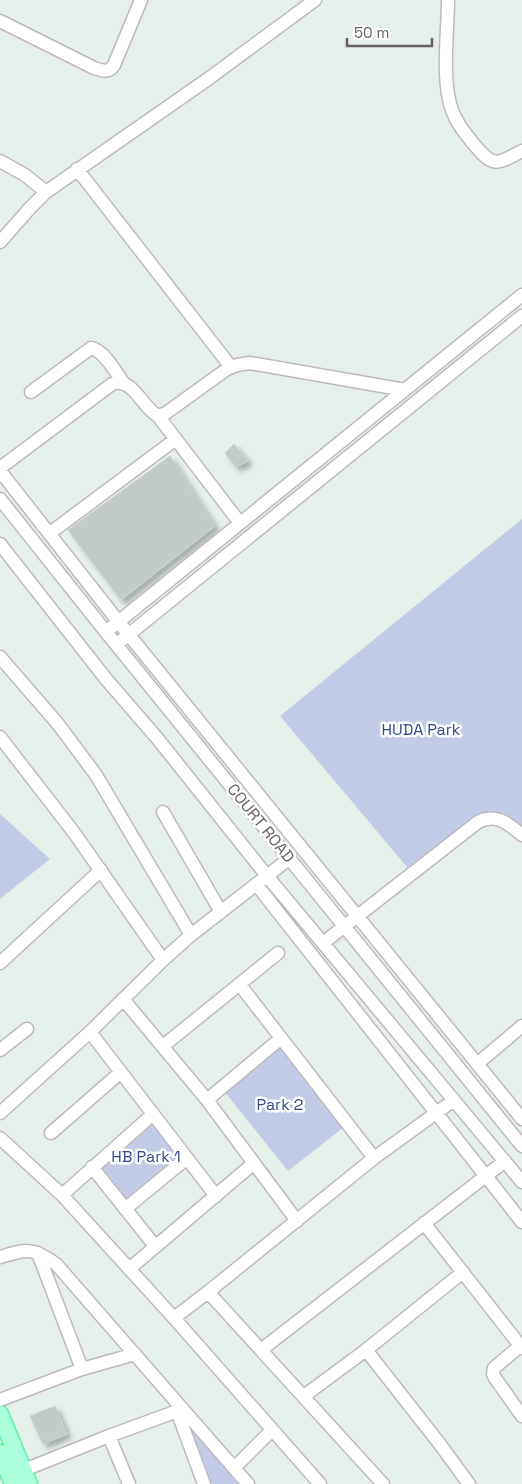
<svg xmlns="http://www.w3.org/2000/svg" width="522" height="1484" viewBox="0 0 522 1484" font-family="'Space Grotesk',sans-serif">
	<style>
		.green { fill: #c3cce7 }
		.building { fill: #c2cbc6; stroke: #c4d5cb; filter: url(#shadow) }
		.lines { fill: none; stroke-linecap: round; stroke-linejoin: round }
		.minor-casing { stroke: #c0b8bd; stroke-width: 15 }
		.major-casing { stroke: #5cf3a2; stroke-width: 19 }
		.minor { stroke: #fff; stroke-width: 12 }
		.major { stroke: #acffdc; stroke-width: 16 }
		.labels { text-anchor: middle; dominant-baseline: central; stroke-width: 5; stroke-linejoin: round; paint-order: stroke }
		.park-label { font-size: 16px; fill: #36488d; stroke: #fff }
		.street-label { font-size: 16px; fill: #675e64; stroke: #fff }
	</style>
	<defs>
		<filter id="shadow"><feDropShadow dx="4.5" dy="4.5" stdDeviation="2.5" flood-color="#0004"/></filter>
	</defs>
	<rect width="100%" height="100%" fill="#e6f0eb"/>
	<path class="green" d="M522,519V842L499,813L417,879L280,716Z
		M0,814L50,859L0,899Z
		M279,1046L344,1127L288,1171L224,1091Z
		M153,1117L185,1158L125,1206L95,1167Z
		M183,1409L250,1484H204Z"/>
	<path class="building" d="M234,444L248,461L236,467L225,453Z
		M170,456L215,526L121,600L68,530Z
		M55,1406L67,1434L43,1444L30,1416Z"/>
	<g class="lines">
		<defs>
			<path id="minor" d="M448,0C448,32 441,81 452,110C456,122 464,132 472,142C493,167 494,166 522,151
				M0,21L94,68C103,71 109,73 114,65L141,0
				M0,161L25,175L46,192
				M77,169L231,367
				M0,242L30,208L46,192L208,79L315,0
				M31,392L91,348C104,350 117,374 124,384
				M158,416L240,523
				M0,468L112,384C133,376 142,408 158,416L166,413L227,369L237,365L250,363L405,390
				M0,471L129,635L522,1119
				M0,499L106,632L522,1146
				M50,533L176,439
				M0,544L106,679L157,738L267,876L522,1182
				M112,627L522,295
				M122,640L522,316
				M0,657L58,724L96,775L191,935
				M0,737L75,834L163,960
				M163,812L221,912
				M256,884L522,1222
				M323,943L478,822C496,813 508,823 522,835
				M0,963L101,870
				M240,985L374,1158
				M123,999L207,1100L297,1221
				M90,1032L216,1196
				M163,1046L278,953
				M0,1050L27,1029
				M477,1064L522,1026
				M207,1100L280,1039
				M0,1113L90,1032L163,960L191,935L290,858
				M51,1133L121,1072
				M0,1138L62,1195L174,1318L320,1484
				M92,1167L155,1246
				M62,1195L153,1114
				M125,1209L187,1158
				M424,1223L522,1348
				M38,1253L82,1369
				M0,1257C26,1249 33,1247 56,1264L248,1484
				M129,1269L254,1163
				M208,1292L383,1484
				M174,1318L208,1292L374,1158L454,1100
				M520,1346L494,1368L493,1374L495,1378L522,1416
				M261,1350L505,1161
				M366,1350L439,1443L469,1484
				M304,1396L366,1350L463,1272
				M0,1400L82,1369L135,1354
				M177,1411L204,1484
				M109,1436L129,1484
				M234,1468L272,1430
				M24,1470L109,1436L183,1409"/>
			<path id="major" d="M0,1414L29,1484
				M0,1453L13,1484"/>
		</defs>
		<use href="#minor" class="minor-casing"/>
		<use href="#major" class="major-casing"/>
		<use href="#minor" class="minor"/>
		<use href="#major" class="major"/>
	</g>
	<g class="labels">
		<g class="park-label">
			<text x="421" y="729">HUDA Park</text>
			<text x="280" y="1104">Park 2</text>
			<text x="146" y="1156">HB Park 1</text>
		</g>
		<g class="street-label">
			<text transform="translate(261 823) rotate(51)">COURT ROAD</text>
		</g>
	</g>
	<path d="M347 38v8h85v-8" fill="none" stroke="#675e64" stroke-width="2.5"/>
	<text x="354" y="38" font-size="15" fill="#675e64" stroke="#ffffff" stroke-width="4" paint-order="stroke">50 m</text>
</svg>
